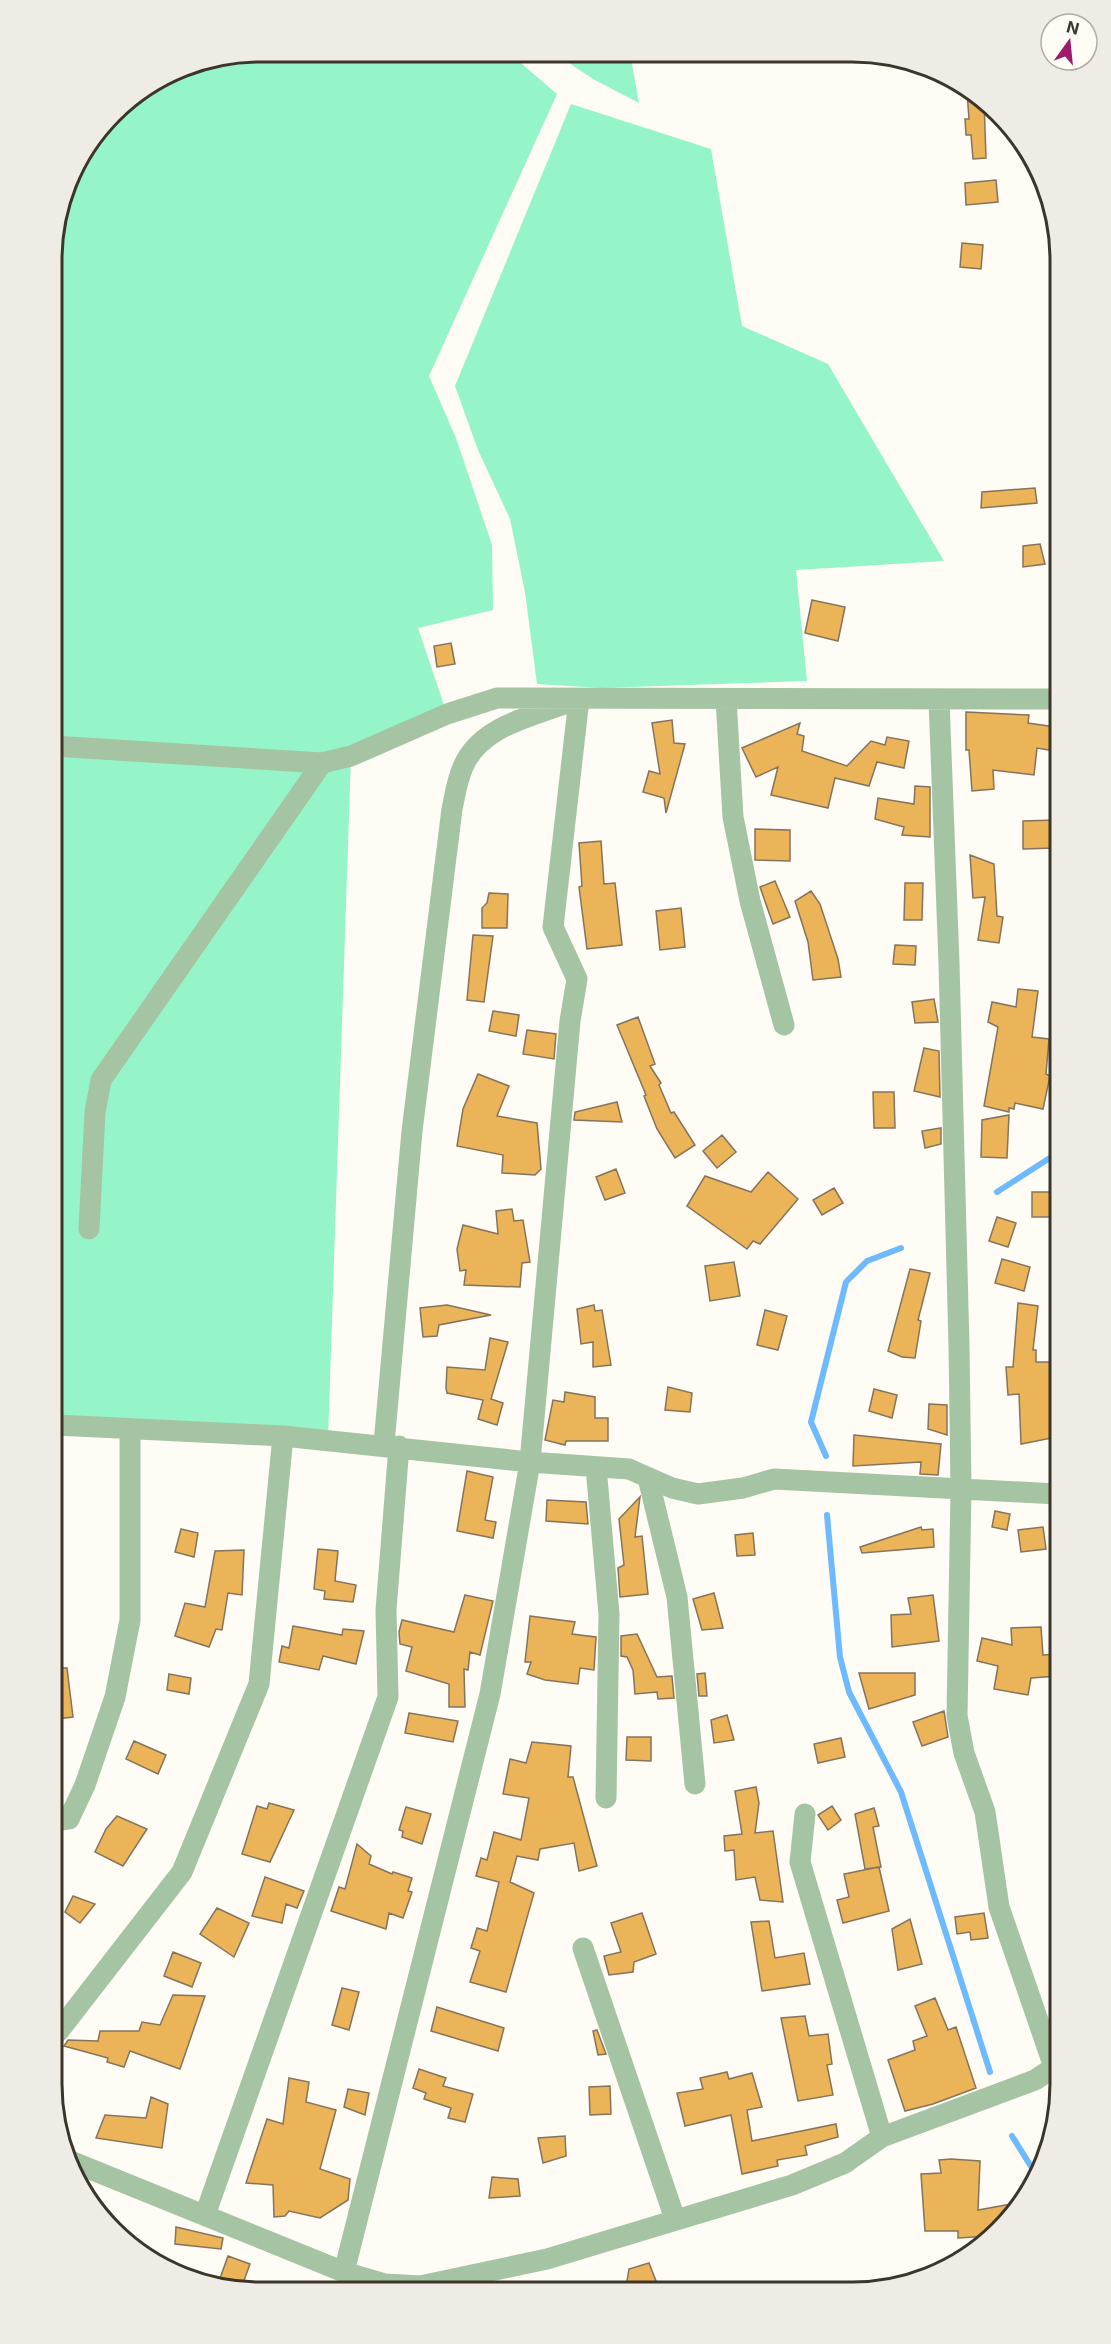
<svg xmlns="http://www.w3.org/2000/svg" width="1111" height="2344" viewBox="0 0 1111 2344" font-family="Inter,sans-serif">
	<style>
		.green { fill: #95f5c9 }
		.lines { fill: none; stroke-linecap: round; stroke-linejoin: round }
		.stream { stroke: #6dbaff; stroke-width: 6 }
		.building { fill: #ebb458; stroke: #85745b; stroke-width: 1.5 }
		.minor { stroke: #a4c4a3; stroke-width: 21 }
		.rim { fill: none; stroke: #3c352a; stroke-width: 3 }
	</style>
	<rect width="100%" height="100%" fill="#fffbf5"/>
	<path class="green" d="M259,51L509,53L557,94L429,376L456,438L492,545L493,610L418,628L447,714L351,756L328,1440L56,1424L51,245L72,167L122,103L180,67Z
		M554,53H630L639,103L593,79Z
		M571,104L711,149L742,326L828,364L944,561L796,570L807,681L601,688L537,684L525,592L510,519L478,450L455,386Z"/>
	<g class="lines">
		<path class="stream" d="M997,1192L1056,1154
			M826,1456L811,1422L846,1282L867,1261L901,1248
			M827,1515L840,1657L849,1692L901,1792L990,2072
			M1012,2136L1037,2176"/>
	</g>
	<path class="building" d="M967,92L984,100L986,158L973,159L971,135H966L965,119H969Z
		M996,180L998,202L966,205L965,183Z
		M962,243L983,245L981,269L960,267Z
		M1035,488L1037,503L981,508L982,492Z
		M1040,544L1045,564L1023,567V546Z
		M812,600L845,607L838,641L805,633Z
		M451,643L455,664L437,667L434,646Z
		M966,712L1029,715L1028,723L1055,727V751L1037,748L1034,775L993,770L994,789L972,791L969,750H966Z
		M672,720L674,743L685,744L666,813L664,798L643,792L649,771L660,774L652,723Z
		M800,723L797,734L804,736L802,751L847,766L871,741L885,745L887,737L909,741L904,768L877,762L869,786L835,778L828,808L771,795L778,767L756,777L742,748Z
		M915,786L930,787V837L902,835L904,827L875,819L878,798L914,804Z
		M1055,820V848L1023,849V821Z
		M755,829L790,830V861L755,860Z
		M601,841L604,884L615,883L622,945L587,949L579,887L582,886L579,843Z
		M970,855L994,864L997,916L1003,917L999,943L978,940L985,897L973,898Z
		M775,881L790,917L773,924L760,887Z
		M905,883H923L922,920H904Z
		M811,891L820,904L838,959L841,977L813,980L808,942L795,901Z
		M489,893L508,894L507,928H482V908L487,903Z
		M681,908L685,947L660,950L656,911Z
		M473,935L493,936L484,1002L467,1000Z
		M895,945L916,946L915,965L893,964Z
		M1018,989L1038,991L1032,1037L1049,1039L1046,1074L1050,1076L1043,1109L1015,1103L1014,1109L1009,1108V1112L984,1106L998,1027L988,1022L992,1002L1016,1007Z
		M934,999L938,1022L915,1023L912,1002Z
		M493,1011L519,1015L516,1036L489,1031Z
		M638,1017L655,1064L650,1066L661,1083L659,1085L671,1113L674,1112L695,1145L675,1158L657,1129L644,1096L646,1095L617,1025Z
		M527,1030L556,1034L554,1059L523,1054Z
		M924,1048L939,1051L940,1097L914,1091Z
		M478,1074L509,1086L497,1116L537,1123L541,1169L535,1175L502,1173L503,1155L457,1146L463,1109Z
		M873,1092H894L895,1128H874Z
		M617,1102L622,1122L574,1120L575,1112Z
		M1009,1115L1007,1158L981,1157L982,1120Z
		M941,1128V1144L925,1148L922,1131Z
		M722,1135L736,1152L717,1168L703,1151Z
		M616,1169L625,1193L605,1200L596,1177Z
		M768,1172L798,1199L760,1244L753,1241L747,1249L687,1206L705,1176L751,1192Z
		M834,1188L843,1203L822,1215L813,1200Z
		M1032,1192H1050L1051,1217H1032Z
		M512,1209L514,1221L523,1220L530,1262L522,1263L520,1287L464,1285L466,1270L460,1271L457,1249L463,1225L498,1234L496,1211Z
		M997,1217L1016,1223L1008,1247L989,1241Z
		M1002,1259L1030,1267L1024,1291L995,1283Z
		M734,1262L740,1296L710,1301L705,1266Z
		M910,1269L930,1273L918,1320L921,1321L915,1358L902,1357L888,1351Z
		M1018,1303L1038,1306L1033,1350H1036V1362H1057V1437L1021,1444L1019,1394L1008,1395L1006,1367H1013Z
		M447,1305L491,1315L439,1325L437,1336L423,1337L420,1308Z
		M594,1305L595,1311L602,1310L611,1365L593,1367V1342L581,1344L577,1309Z
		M765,1310L787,1316L778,1350L757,1345Z
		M490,1338L508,1342L491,1399L503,1403L497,1425L478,1419L483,1400L447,1393L446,1388L447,1367L485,1370Z
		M668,1387L692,1393L690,1412L665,1410Z
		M874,1389L897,1395L892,1418L869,1411Z
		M565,1392L595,1397V1418H608V1441H566L565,1445L545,1440L553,1400L564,1402Z
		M929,1404L947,1405V1435L928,1429Z
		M854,1435L941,1444L938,1475L920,1474L921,1462L853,1466Z
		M467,1471L493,1477L485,1520L496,1522L493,1538L457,1531Z
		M640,1497L635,1537L642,1536L648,1594L620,1597L618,1568L624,1565L619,1519Z
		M547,1500L586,1502L588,1524L546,1521Z
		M995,1511L1010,1514L1007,1530L992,1527Z
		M921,1527L922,1530L933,1529L934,1547L862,1553L860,1547Z
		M1043,1527L1046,1549L1021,1552L1018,1530Z
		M181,1529L198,1533L194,1557L175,1552Z
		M753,1533L755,1555L737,1556L735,1535Z
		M318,1549L338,1551L335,1581L356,1585L353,1602L324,1599L325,1591L314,1589Z
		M244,1550L242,1595L228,1593L222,1630L216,1629L209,1647L175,1636L185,1603L205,1607L215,1551Z
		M714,1593L723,1628L702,1630L693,1599Z
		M465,1595L493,1601L480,1655L470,1652L468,1670L464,1669L465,1707H449V1684L406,1671L412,1647L400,1644L399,1632L402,1620L454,1632Z
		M933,1595L939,1641L892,1647L891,1615L911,1614L908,1598Z
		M530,1616L575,1622L572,1634L596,1637L594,1670L580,1668L578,1684L545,1680L527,1674L531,1662H525Z
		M293,1626L342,1635L343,1629L364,1631L356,1664L323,1656L319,1670L279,1662L282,1646L289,1648Z
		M1041,1627L1043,1655L1058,1654V1676L1031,1678L1028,1695L994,1689L998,1666L977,1661L982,1638L1012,1645L1011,1628Z
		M637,1634L657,1677L672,1676L674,1698L658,1699L657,1692L635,1694L633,1670L627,1657L621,1656V1636Z
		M57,1668H67L73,1717L57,1719Z
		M705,1673L707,1696H699L697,1674Z
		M859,1673H915V1695L869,1709Z
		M169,1674L191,1678L189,1694L167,1690Z
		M944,1711L948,1737L922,1746L913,1722Z
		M409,1713L458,1721L453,1742L405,1733Z
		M727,1715L734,1740L714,1743L711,1720Z
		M627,1737H651V1761L626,1760Z
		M841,1738L845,1757L818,1763L814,1744Z
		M134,1741L166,1755L158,1774L126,1759Z
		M532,1742L571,1746L568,1777H573L597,1866L579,1871L574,1843L540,1849L538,1860L517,1856L510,1882L534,1893L506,1992L470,1982L480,1951L471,1948L477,1928L487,1931L499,1882L476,1876L481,1858L487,1860L494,1832L521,1840L529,1798L503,1794L510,1759L526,1763Z
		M756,1787L759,1803L755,1833L773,1831L783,1902L760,1900L755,1877L736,1880L734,1850L725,1851L724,1836L742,1834L735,1791Z
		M269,1803L294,1810L270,1862L242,1854L257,1806L267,1809Z
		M832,1806L841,1820L828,1830L818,1815Z
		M406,1807L431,1814L422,1844L402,1837L403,1831L399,1830Z
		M874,1808L879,1826L873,1827L881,1867L865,1869L855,1814Z
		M117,1816L147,1829L123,1866L95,1852L106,1829Z
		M357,1844L371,1856L369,1864L392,1874L393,1872L412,1878L408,1891L412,1892L403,1918L389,1913L386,1929L331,1911L339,1887L345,1889Z
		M879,1867L889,1911L843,1923L837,1900L849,1897L844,1874Z
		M265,1877L304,1891L297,1908L286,1904L282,1923L252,1916Z
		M73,1896L95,1904L80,1923L65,1912Z
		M217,1908L249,1923L234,1957L200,1934Z
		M642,1913L656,1954L634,1962L633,1972L609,1975L604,1956L621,1952L611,1923Z
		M984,1913L988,1938L971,1940L970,1932L957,1934L955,1917Z
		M910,1919L922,1964L898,1970L892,1929Z
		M769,1921L775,1958L804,1953L810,1984L762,1991L751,1922Z
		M173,1952L201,1963L192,1987L164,1976Z
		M342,1988L359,1992L349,2030L332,2025Z
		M173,1995L205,1996L180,2069L130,2051L124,2067L107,2062L108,2058L64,2046L68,2040L98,2041L100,2031H139L142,2022L160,2025Z
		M935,1998L948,2030L956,2027L976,2088L933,2104L905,2111L888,2060L915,2050L913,2041L927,2036L915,2006Z
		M437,2007L504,2028L498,2051L431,2031Z
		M805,2016L809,2036L828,2034L832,2064L827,2065L833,2095L798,2101L781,2018Z
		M597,2030L606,2054L598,2055L593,2031Z
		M419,2069L446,2078L443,2086L473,2094L465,2122L448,2118L451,2108L424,2099L426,2093L413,2088Z
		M727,2072L729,2079L752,2073L762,2107L747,2110L752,2141L836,2124L838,2137L805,2146L807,2155L777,2160L778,2166L742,2174L731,2115L685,2126L677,2093L703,2089L700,2078Z
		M289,2078L309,2082L306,2102L336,2110L320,2169L350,2179L348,2200L320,2218L289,2211L285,2216L274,2217L273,2185L246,2183L267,2119L283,2124Z
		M610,2086L611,2114L590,2115L589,2087Z
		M348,2089L369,2093L365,2115L344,2107Z
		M151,2097L168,2104L162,2148L96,2138L105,2115L146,2118Z
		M565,2136L566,2156L543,2163L538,2138Z
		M951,2159L980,2161L978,2210L1022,2202L1017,2212L990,2236L958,2238V2231H925L921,2174L941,2173L939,2160Z
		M492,2177L518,2179L520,2196L489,2198Z
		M176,2227L223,2238L221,2249L175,2244Z
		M228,2256L250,2264L241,2289L218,2284Z
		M649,2263L656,2281L644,2287H626L629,2269Z"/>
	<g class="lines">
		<path class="minor" d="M726,699L733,817L750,901L784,1025
			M939,700L949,963L959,1346L961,1490L957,1716L964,1753L985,1812L999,1907L1054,2067
			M53,746L322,763L351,756L447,714L497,698L1055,699
			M89,1229L95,1112L101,1080L322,763
			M56,1425L283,1436L530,1462L629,1469L672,1488L698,1494L743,1488L774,1479L1057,1494
			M384,1444L412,1131L452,809C455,795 457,780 463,767C479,728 528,717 564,704
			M596,1467L609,1614L606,1798
			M648,1478L677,1597L695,1784
			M805,1814L800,1862L882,2137
			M57,1821L69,1819L85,1785L115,1697L130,1620V1430
			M583,1948L675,2219
			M58,2032L182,1872L259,1684L283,1436
			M68,2160L344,2272L385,2284L420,2286L547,2259L792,2185L845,2163L882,2137L1035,2080L1059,2064
			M205,2215L388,1697L386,1610L399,1446
			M344,2272L490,1694L530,1462L570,1021L577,979L553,927L579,699"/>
	</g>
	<path d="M0 0H1111V2344H0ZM260 62H852A198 198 0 0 1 1050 260V2084A198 198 0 0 1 852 2282H260A198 198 0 0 1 62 2084V260A198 198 0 0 1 260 62Z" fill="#efebe5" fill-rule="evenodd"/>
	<path class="rim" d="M260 62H852A198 198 0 0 1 1050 260V2084A198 198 0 0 1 852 2282H260A198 198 0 0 1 62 2084V260A198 198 0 0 1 260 62Z"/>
	<g transform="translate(1069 42) rotate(15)"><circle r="28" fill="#fffbf5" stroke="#b1aca4" stroke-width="1.5"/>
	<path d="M0-4.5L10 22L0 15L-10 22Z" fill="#9e1b6c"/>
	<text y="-9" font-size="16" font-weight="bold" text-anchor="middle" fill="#3c352a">N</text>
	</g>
</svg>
